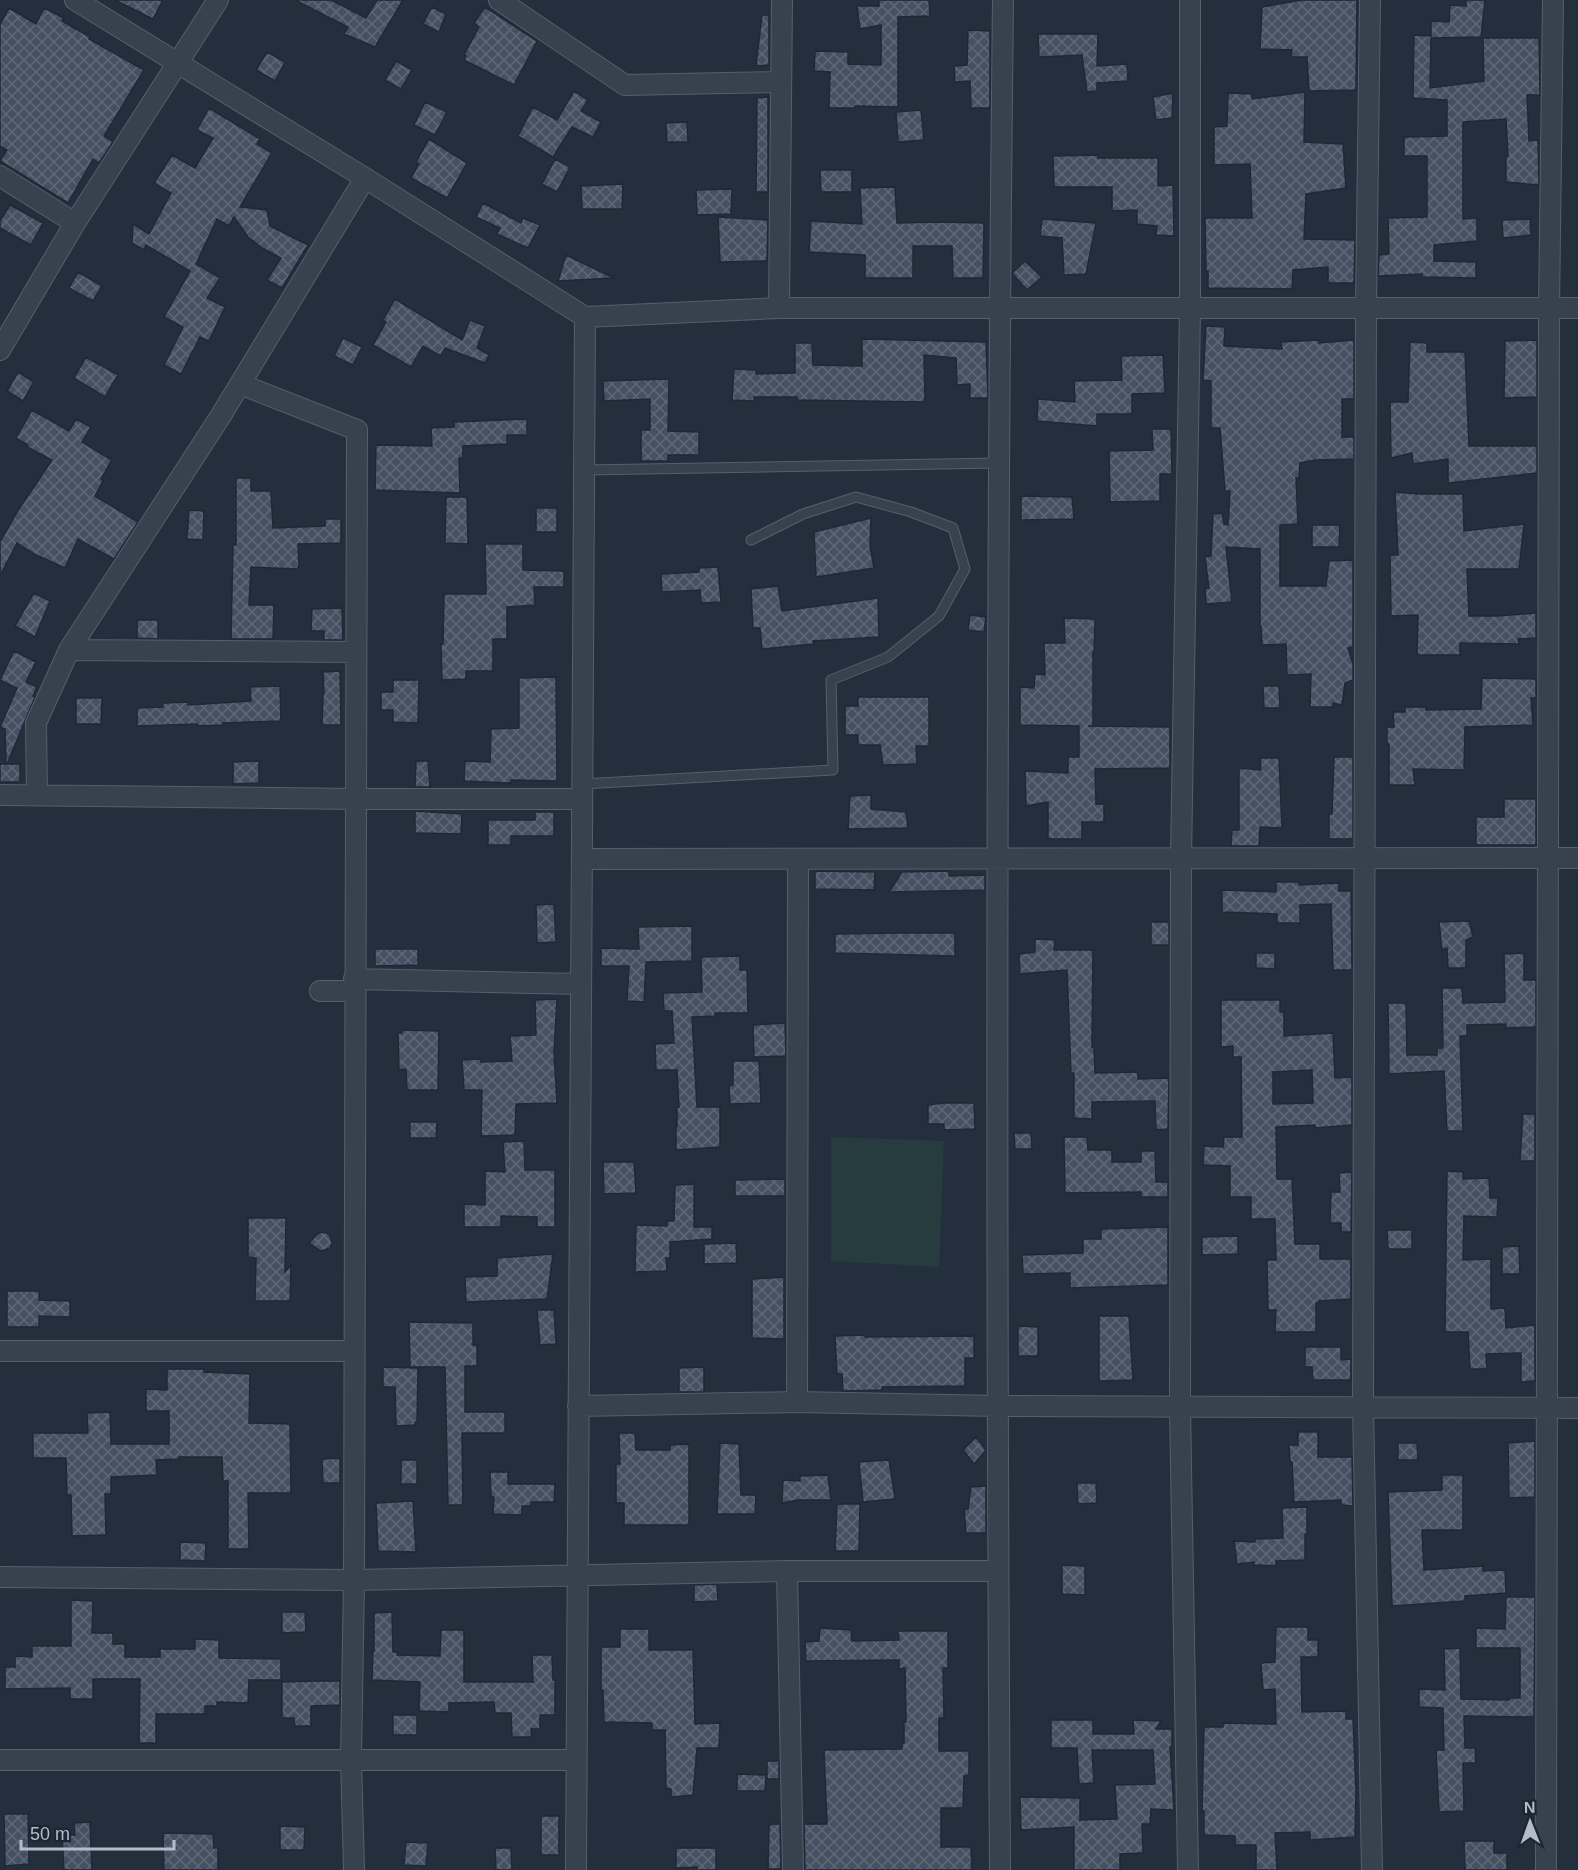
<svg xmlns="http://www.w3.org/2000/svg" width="1578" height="1870" viewBox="0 0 1578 1870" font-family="Arial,sans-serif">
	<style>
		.green { fill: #263c3f }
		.building { fill: url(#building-cross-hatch); stroke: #1f2835; stroke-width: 1.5; fill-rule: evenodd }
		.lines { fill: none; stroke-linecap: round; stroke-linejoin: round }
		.lane-casing { stroke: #565f6c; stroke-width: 11 }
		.street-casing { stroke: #565f6c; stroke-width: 22 }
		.lane { stroke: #38414e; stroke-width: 9 }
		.street { stroke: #38414e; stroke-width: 20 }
	</style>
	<defs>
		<pattern id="building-cross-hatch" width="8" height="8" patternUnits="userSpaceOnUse" patternTransform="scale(1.5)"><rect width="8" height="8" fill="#455162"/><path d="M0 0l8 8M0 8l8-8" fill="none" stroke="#5d6877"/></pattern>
	</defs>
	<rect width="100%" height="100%" fill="#242f3e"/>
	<path class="green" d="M831,1137L944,1141L939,1267L831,1261Z"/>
	<path class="building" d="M115,0H163L153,19Z
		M295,0H331L366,18L377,0H403L375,47L344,34L348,27Z
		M879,0H929L930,16L898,17V107L855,106V108H829L830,72L814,71L815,51L848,52V64L881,65V25L860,29L857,6H879Z
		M1302,0H1357L1356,90L1309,91L1307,57H1291L1292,50L1260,49L1262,7Z
		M1466,0H1485L1481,37L1431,38L1430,88L1484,81L1483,38H1539L1540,95H1527L1529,141L1538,140L1539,185L1506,182V156H1508L1506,119L1463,122V219L1477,218V241L1434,245V261L1476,262V278L1422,277V274L1378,276L1379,255L1389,254L1388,218L1427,217V156H1404V137L1447,136V100L1413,98L1414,35L1431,36V21L1449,22L1450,5L1466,6Z
		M432,7L446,14L439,32L423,24Z
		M485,7L537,41L514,85L464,60L466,56L464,55L479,27L474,23Z
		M9,8L36,24L44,8L64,18L62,21L90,37L89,39L144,70L104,136L113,142L99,163L93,159L68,203L0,161L7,150L0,146V25Z
		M762,15H769V65L756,66Z
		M968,30L990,31V108H971L970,81L955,82L954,66L967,65Z
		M1038,34H1098L1097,66L1127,64L1128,81L1097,83V91L1087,92L1082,55L1039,57Z
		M267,52L285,62L275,81L256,70Z
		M396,61L412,70L401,89L385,80Z
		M574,91L588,100L581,111L601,122L593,137L572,127L553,157L518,136L533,107L557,120Z
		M1305,92L1304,142L1343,144L1346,188L1306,194L1304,239L1355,240L1354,283H1328V267L1293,270L1292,289L1208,288V271H1206L1205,218H1252L1250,164L1214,165V127L1227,126L1228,93L1252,94V99Z
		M1173,93L1172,118L1156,120L1153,97Z
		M768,97V192H756L757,98Z
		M425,102L447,112L435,135L414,125Z
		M209,108L260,139L257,144L272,153L240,207L267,210L270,226L308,245L282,288L267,280L281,258L262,248L248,237L234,217L229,226L217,219L196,264L220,278L207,298L225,307L209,341L200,337L181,374L164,365L183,327L164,317L190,271L146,245L144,250L132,243L133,224L149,234L171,193L154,183L172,155L195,168L213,138L197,130Z
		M921,110L924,140L898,142L896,112Z
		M687,122L688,142H667L666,123Z
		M429,139L467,163L447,198L411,178L419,164L416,162Z
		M1098,155V158H1158V186L1173,185L1174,236L1156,235L1157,226L1137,224V210L1112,211V187H1054L1053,156Z
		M555,159L570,167L557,192L542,184Z
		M820,170H852V192H821Z
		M623,184L622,209H582L581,186Z
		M895,187L897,223L939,222L984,223L983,278H953L952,246H913V278H865V255L809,252L811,221L862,224L860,188Z
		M732,189L731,214L697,215L696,190Z
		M483,203L521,223L523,218L540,225L528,248L497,234L500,228L476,217Z
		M10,205L43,223L31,245L0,228V221Z
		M718,217L768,220L767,261L720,262Z
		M1042,219L1096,223L1086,274L1064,275L1062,238L1040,236Z
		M1530,219L1531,235L1503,238L1502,220Z
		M566,255L614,278L558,281Z
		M1025,261L1042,277L1027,290L1012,273Z
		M78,272L102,286L93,301L69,288Z
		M395,299L462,340L470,320L485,326L477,348L489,355L485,363L445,348L441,356L423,346L411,367L373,345L386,322L383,320Z
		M1206,326L1225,327L1224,346L1282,349L1281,342L1319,340V343L1354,340V399H1342V437H1354V459L1316,460L1300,463L1299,478H1296L1298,524L1280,525V586H1326L1329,561L1353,560V647L1348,648L1353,664V680L1345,683L1342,705L1333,703V707H1310L1311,674L1287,675L1286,644L1262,645L1261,626H1260V549L1226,547L1232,602L1206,604L1205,588H1209L1205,557L1211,556L1213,514L1222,513L1224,524L1228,525L1230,491H1225L1220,428H1211V381L1203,380Z
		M343,338L362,347L353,365L334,356Z
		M862,339L986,342L988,398H970V384L957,385L956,358L924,355L925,396L924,402L797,400V397H754V401L732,400L734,369L756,370V374L795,373V343H812L813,365L862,366Z
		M1537,340V397L1504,398L1505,341Z
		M1410,342L1427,343V352H1465L1469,446H1537V473L1448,483V459L1413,464L1412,453L1391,458L1390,402H1408Z
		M1163,355L1165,393L1132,394V414H1097V426L1037,421L1038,399L1075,402L1074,381L1122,380L1121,356Z
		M86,357L118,375L105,397L74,378Z
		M18,372L34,382L23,401L7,391Z
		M669,379L668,431L699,432V455H668V461H641V430H650V399L604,401L603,381Z
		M32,410L69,431L76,419L91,427L82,442L112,460L101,479L103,481L95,496L138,522L114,559L78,539L65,568L34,554L17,543L0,576V542L17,512L52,460L27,447L28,445L16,438Z
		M527,419V435H507V444L463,446V458H459L460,493L375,490L376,445L432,446L431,428L454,427V422Z
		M1152,429H1171L1172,474H1160V501L1110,502L1109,451L1153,450Z
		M236,478H251V491H271L273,528L325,526V519H341V543L298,544L299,565L297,569L251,567L249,605H274L273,639H231L233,545H236Z
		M1395,492L1418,494H1463L1464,531L1524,524L1519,569H1467L1469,616H1497L1536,613V638L1518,639L1519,644L1460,643V655H1417L1418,615L1391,616L1390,555H1398Z
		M1021,496L1072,497L1074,519L1021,520Z
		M446,497H467L468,544L445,543Z
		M536,508H557V532H536Z
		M189,510L204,511L203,540L187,539Z
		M871,518L870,546L874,568L816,577L814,532Z
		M1312,525H1340L1339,547H1312Z
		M485,544H523V570L564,571V587H534L535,605L507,607V639H493V671H466V679L442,680L441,644H443L444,594H486Z
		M718,567L721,602L701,603L700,590L662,592L661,574L699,572V568Z
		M778,586L782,611L878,598L879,637L813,641L814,644L762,649L760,628H753L751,589Z
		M34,593L50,601L35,637L15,626Z
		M342,608L343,640H324V631H311L312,609Z
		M970,615L986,617L984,632L968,630Z
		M1064,618L1095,619L1094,652H1093V726H1088L1170,727V768L1095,769L1096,804H1104V822H1082V839H1048V802L1026,806L1025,771L1068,773V757H1079V726L1020,725V687L1034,688L1035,674L1045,675L1044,643H1065Z
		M137,620H158V639L137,638Z
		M14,651L36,662L26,682L37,687L33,696L35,697L7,764H20V782H0V764H6L5,729L0,727L17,688L0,680Z
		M340,671L341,725H322L323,694H324L323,672Z
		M556,677L557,781L511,780V783L464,781L465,761L490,762L491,729L519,728V678Z
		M1482,678L1536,679V698H1531L1533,725L1465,727L1464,770L1413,769L1415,785H1389V744H1387V727H1394L1393,712H1405V707H1426V710L1481,709Z
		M393,680H419L418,723L393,722V710H381V692H393Z
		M280,686L281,721L223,723V725L198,726V724L137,726V708L163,707V703L188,702V705L251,701L250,687Z
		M1263,686H1279L1280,708H1264Z
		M858,697H929V746H916L917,764L883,765L880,745H858V735H845V706H858Z
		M76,698H102L101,724H76Z
		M1334,757H1353V839H1329V814H1332Z
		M1260,758H1279L1282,828L1260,827L1259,846H1231L1232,830H1239V768L1261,770Z
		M259,761V783L233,784V762Z
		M416,761H428L430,787H415Z
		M871,795V809L906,812L908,828L848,829L850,796Z
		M1504,799H1536V845H1476V817H1504Z
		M415,811L462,814L461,834L415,833Z
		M535,812H554V836H511V845H488V820H535Z
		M815,871L875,872L874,890L815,889Z
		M949,871V876L985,875V890L889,892L902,872Z
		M1276,882H1299V885L1339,883V891H1351L1352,970H1333L1331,904L1300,905V923H1277V914L1222,912V890L1276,892Z
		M554,904L556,942L537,943L536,905Z
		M1469,921L1473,937L1466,940V968H1448L1447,948L1442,950L1439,922Z
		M1151,922H1169V945H1151Z
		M692,926V961L646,962L644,1002L627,1001L629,966H601V948L639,949L638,927Z
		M902,933H955V956L835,953V934Z
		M1035,939L1055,940L1054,950H1093L1092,1047H1094L1095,1073L1138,1072V1079L1169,1078L1168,1129L1156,1130L1155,1101L1092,1102V1119L1074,1118V1073H1071L1067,970L1020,974L1019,954L1035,952Z
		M375,949H418V965L375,966Z
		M1256,953H1275V969L1256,968Z
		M1524,953V980H1536V1027L1506,1028V1024L1467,1025V1036H1460L1463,1131H1447L1444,1071L1389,1074L1388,1003H1406L1407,1055H1437V1048H1443L1442,988H1462L1463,1003L1505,1002L1504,954Z
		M740,956V970H747L748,1013H715V1016L692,1017L697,1107H720V1147L676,1150V1126H677V1107H679L677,1070H656L655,1044L674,1043L672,1011H664L663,993L702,992L701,957Z
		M557,999L554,1053L557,1103L516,1104L515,1135L481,1136L482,1090H464L462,1060L481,1059V1062L512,1061L510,1036L536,1035L535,1000Z
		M1221,1000H1280V1012H1284V1036L1333,1033L1335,1078L1352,1077V1125L1315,1128V1125L1276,1127L1277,1179H1292L1295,1244H1320V1259H1351V1299L1319,1301V1303H1316V1332H1275L1276,1310H1268L1267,1260H1276L1275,1219H1251V1197H1230V1166L1203,1165L1204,1146L1223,1147L1224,1137H1242L1241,1057H1233V1046L1221,1047ZM1312,1070L1313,1103L1273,1104V1072Z
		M785,1023L786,1056L754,1057L753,1025Z
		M402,1030L439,1031L438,1090H407L406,1069L399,1070L398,1033H402Z
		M733,1061H759L761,1103L730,1104L729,1086L733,1085Z
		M943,1103H974L975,1129L944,1130V1124H928V1105Z
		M1523,1114H1535V1161H1520Z
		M410,1122H437L436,1138H410Z
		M1014,1133H1031L1032,1149H1015Z
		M1064,1137H1087L1088,1150H1112V1162H1141V1151H1155L1156,1182H1168V1197H1141V1192L1065,1193Z
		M524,1141L525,1170H555V1227H537V1217L501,1216V1227H464V1204L485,1205V1171L505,1172L503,1142Z
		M603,1162H634L636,1193L604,1194Z
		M1447,1171L1463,1172V1179L1489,1178L1490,1198H1498L1497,1217L1464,1216L1463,1260L1491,1259V1309L1505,1308L1506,1328L1535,1325V1381L1521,1382V1353L1486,1354L1487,1369H1470L1468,1332H1445Z
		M1352,1172L1351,1232H1341V1223H1330L1331,1192H1340L1339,1173Z
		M785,1179V1196H735V1180Z
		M694,1184V1227H712V1239L670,1242V1258H666L667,1271L635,1272L636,1225L667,1226V1221H674L675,1185Z
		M248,1218H286L285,1272L291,1265L290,1301H255L256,1258L248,1257Z
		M1168,1227V1285L1070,1288V1273L1023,1274L1022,1255L1083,1253V1239H1101V1229Z
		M1387,1230H1412V1249H1388Z
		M323,1232L329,1234L332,1243L330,1248L321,1251L309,1243L317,1234Z
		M1238,1236V1254L1202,1255V1237Z
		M736,1243L737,1263L704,1264V1244Z
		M1519,1246L1520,1274H1502V1247Z
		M553,1254L547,1299L466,1302L465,1277L497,1276V1258Z
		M784,1277V1339L752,1338V1279Z
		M7,1291H39V1300L70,1301V1317L39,1316V1327H7Z
		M537,1310H554L556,1344L540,1345Z
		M1099,1316H1129L1133,1380L1099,1381Z
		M409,1322L473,1323V1345H477V1366H465V1412H505V1433H462L463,1505H448L445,1367H410Z
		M1018,1326L1038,1327V1356H1018Z
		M865,1335V1337L974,1336V1358H965V1386L882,1387V1390L843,1391L842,1374H837L835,1336Z
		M1305,1347H1341V1360L1351,1359V1380H1313L1312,1367H1305Z
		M383,1367L418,1368L417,1422H415V1425L396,1426L395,1387H383Z
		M704,1367V1392H679V1368Z
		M167,1369H204V1372L250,1374L249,1423L290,1424L291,1493H248L249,1549H228V1481H223L222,1457H179V1459L156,1460L157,1475L111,1477V1494H105L106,1535L72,1536L71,1495H67L66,1458H33V1433H88L87,1413L110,1412L111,1444H169V1411H146V1389L167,1390Z
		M1298,1432H1318V1457H1352L1353,1506L1341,1505V1500L1294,1502L1292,1462H1290L1289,1445H1298Z
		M619,1433H635L636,1450H670V1445L689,1444V1525H624V1503H616V1464H620Z
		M976,1437L986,1450L974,1464L963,1450Z
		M1535,1441V1497L1509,1498L1508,1443Z
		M720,1443L739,1444L741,1495H756L755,1514H717Z
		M1398,1443H1417L1418,1460H1398Z
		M340,1458V1483H323L322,1459Z
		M401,1460H417V1484H401Z
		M889,1460L895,1499L863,1502L859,1462Z
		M490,1472H508V1484H555L554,1502H531V1506H522V1515L493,1514L494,1497H491Z
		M828,1475L831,1500H798L782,1503L783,1480L800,1481V1476Z
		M1442,1475H1463V1530H1422L1424,1570L1483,1566V1571L1505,1570L1506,1593L1465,1596V1601L1392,1606L1388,1492L1442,1490Z
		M1077,1483H1096L1097,1503L1078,1504Z
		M986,1486V1533H966L964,1509H968L971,1487Z
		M413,1501L416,1552L378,1551L376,1503Z
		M837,1504H860L859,1551H835Z
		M1307,1507V1534H1305V1560L1276,1561V1566L1254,1565V1562L1237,1564L1234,1541L1255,1542V1539L1283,1538L1282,1508Z
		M180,1542L206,1543L205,1561L180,1560Z
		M1062,1565L1085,1566V1595L1062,1594Z
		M717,1584L718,1601L694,1602V1585Z
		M1506,1597H1535L1534,1717L1464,1716L1465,1748H1475L1476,1763H1463L1464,1811L1439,1812L1436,1750H1444L1443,1708L1419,1707V1689L1445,1690L1444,1649L1460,1648L1461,1699L1509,1700V1698H1520V1648H1476V1628L1505,1629Z
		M71,1600L93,1601L92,1633H113V1644H125V1657H160V1649H195V1639L219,1640V1658L281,1659V1680H249L248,1703L217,1702V1706H205V1714H156V1743H139L140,1679H93V1699H70V1688L5,1689V1667H15V1656L32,1657V1646H71Z
		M282,1612H305L306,1632L282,1633Z
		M392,1612L393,1652H398L397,1655L440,1656L441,1630H464V1682H533L532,1655H552L553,1680H555V1715H540V1729H531L532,1737H512L511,1713H495L494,1702L449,1703V1712L419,1711L420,1682L372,1680L373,1651H374V1613Z
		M1276,1627H1308V1640H1318V1657H1301L1302,1712L1346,1711V1719H1353L1356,1791L1355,1837L1310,1840V1832L1275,1833L1277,1870H1256V1845H1235V1836L1204,1835V1811H1202L1204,1727H1223V1723L1276,1724L1275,1689L1263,1690L1261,1663L1275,1662Z
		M820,1628L851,1630L852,1641L899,1640L898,1631H948V1668H943L944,1718H939V1751H969V1775L964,1776L963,1808H941V1847H971L972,1870H805L804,1824H827L824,1750L902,1749V1743H904V1722H906L905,1668L899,1669V1660L806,1661L805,1642L819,1641Z
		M620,1629H649V1650H693L695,1724L720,1723L719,1748H697L693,1795L671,1797V1789L666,1788L665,1730H652V1723L604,1722L603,1690H601V1647H620Z
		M316,1681H340V1705L311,1706V1726H295L294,1718H282V1682Z
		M393,1715H417V1735H393Z
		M1051,1720H1093V1734H1134L1133,1720L1161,1721L1156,1729H1172V1746L1170,1747L1174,1810L1151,1809L1150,1824H1142L1143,1853L1120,1854V1870H1074V1827L1021,1830L1020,1797L1080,1798V1820L1117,1819L1115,1785L1155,1784L1153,1750H1092L1094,1783L1079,1784L1077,1748H1051Z
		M767,1761H779V1779H767Z
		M737,1774L766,1775L765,1791H737Z
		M4,1814H28L29,1864L5,1866Z
		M541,1816H559V1855H541Z
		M90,1822L92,1870H64L62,1835H75L74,1823Z
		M772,1824H780L781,1869H768L769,1826Z
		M280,1826L305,1827L304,1850H280Z
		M163,1833L213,1834L214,1848H218V1870H164Z
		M1464,1841H1494V1853H1507V1870H1465Z
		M406,1842L428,1843L426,1866L404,1865Z
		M495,1848H511L512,1870H496Z
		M676,1848H716V1870H697V1867L676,1868Z"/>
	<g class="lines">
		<defs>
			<path id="lane" d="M584,470L999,463
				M582,784L833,770L831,680L888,657L939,616L965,569L953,528L911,512L856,497L803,514L751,540"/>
			<path id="street" d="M75,0L365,178L585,317L779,308H1578
				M499,0L625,85L781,82
				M1370,0L1366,307L1363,1406L1372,1870
				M0,176L75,223
				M779,308L782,0
				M0,350L75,223L218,0
				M240,384L357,430L354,1580L351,1759L354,1870
				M69,650L356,652
				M0,795L357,799H582
				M37,795L36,723L69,650L220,417L365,178
				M582,859L1578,858
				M354,979L581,984
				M320,991H354
				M0,1351H353
				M797,1402L798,859
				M578,1406L797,1402L998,1406L1578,1408
				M787,1571L793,1870
				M0,1577L354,1580L787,1571H998
				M0,1760H576
				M576,1870L585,317
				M1000,1870C996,1247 996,623 1003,0
				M1188,1870L1180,1407L1181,858L1190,308V0
				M1546,1870L1549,308L1553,0"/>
		</defs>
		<use href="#lane" class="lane-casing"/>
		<use href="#street" class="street-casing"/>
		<use href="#lane" class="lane"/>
		<use href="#street" class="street"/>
	</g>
	<g transform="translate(1530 1822) rotate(359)" stroke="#1d2633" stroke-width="4.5" paint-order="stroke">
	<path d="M0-4.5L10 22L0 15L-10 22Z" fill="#b4bcc9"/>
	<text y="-9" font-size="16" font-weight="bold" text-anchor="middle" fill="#b4bcc9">N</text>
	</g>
	<path d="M21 1840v9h153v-9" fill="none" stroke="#b4bcc9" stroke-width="3"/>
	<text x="30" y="1840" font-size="18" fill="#b4bcc9" stroke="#1d2633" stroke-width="4.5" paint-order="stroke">50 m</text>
</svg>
